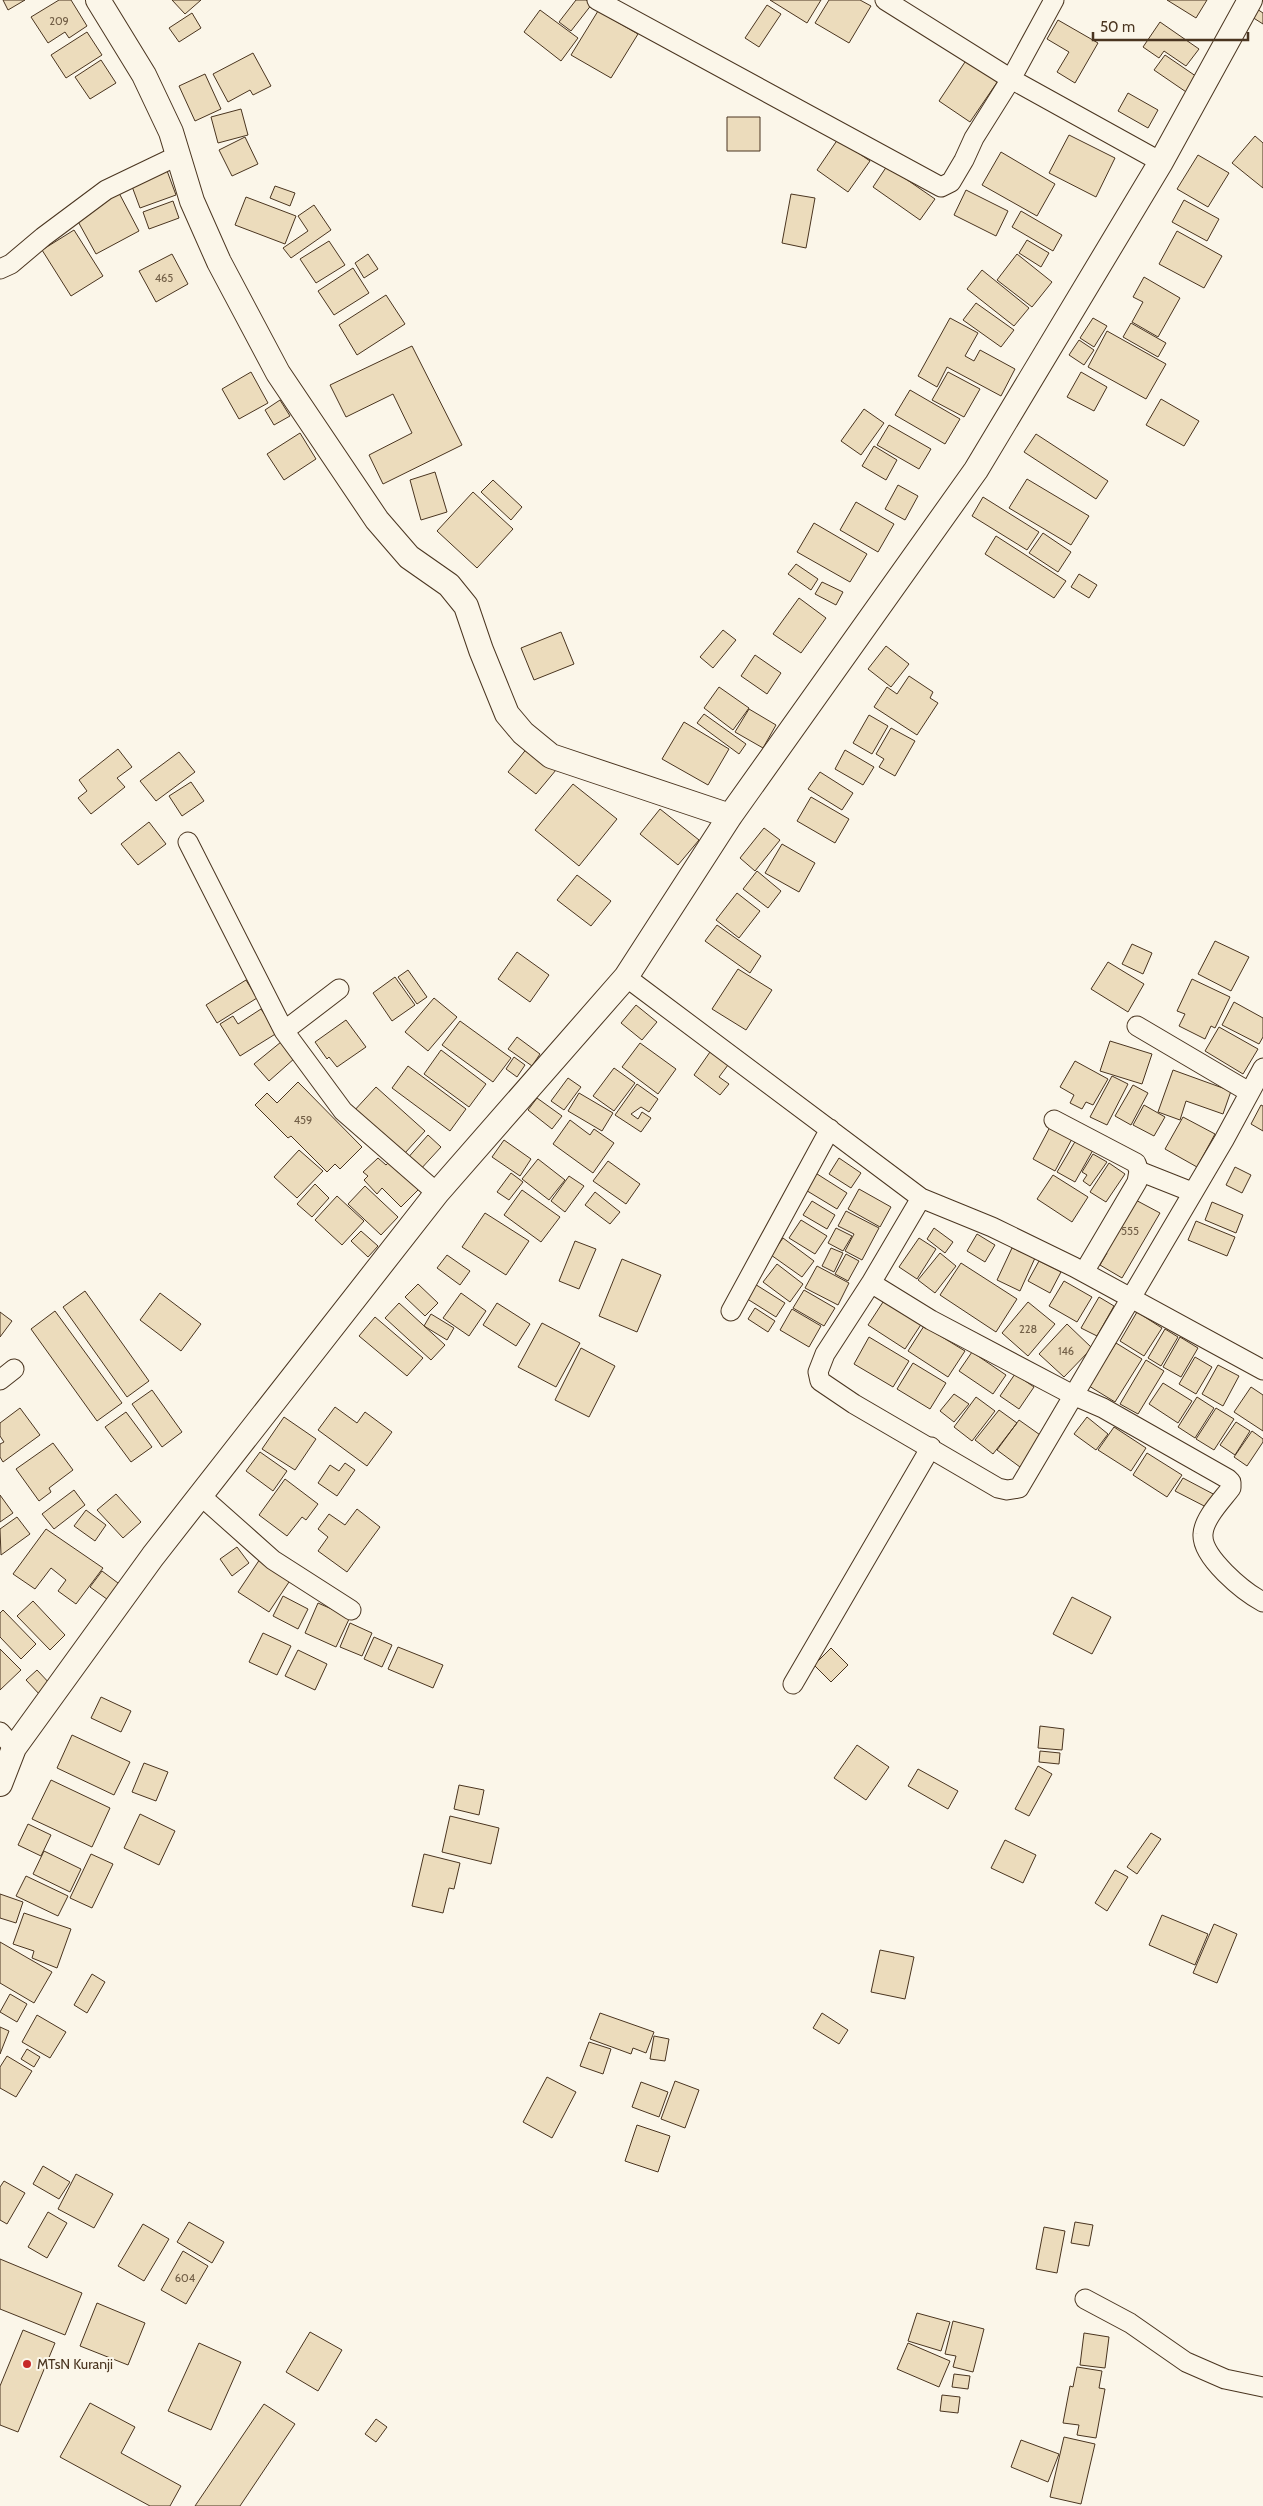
<svg xmlns="http://www.w3.org/2000/svg" width="1263" height="2506" viewBox="0 0 1263 2506" font-family="Cabin,sans-serif">
	<style>
		.building { fill: #ecdcbc; stroke: #4a3520 }
		.lines { fill: none; stroke-linecap: round; stroke-linejoin: round }
		.minor-casing { stroke: #4a3520; stroke-width: 21 }
		.tertiary-casing { stroke: #4a3520; stroke-width: 26 }
		.minor { stroke: #fbf6e9; stroke-width: 19 }
		.tertiary { stroke: #fbf6e9; stroke-width: 24 }
		.poi-dot { fill: #c62828; stroke: #fbf6e9; stroke-width: 2 }
		.labels { text-anchor: middle; dominant-baseline: central; stroke-width: 4; stroke-linejoin: round; paint-order: stroke }
		.number-label { font-size: 11px; fill: #725f47 }
		.poi-label { font-size: 14px; fill: #4a3520; stroke: #fbf6e9; text-anchor: start }
	</style>
	<rect width="100%" height="100%" fill="#fbf6e9"/>
	<path class="building" d="M3,0H25L8,10Z
		M59,0H71L87,26L69,38L65,32L48,43L31,17Z
		M172,0H201L185,14Z
		M576,0H586L592,4L571,31L559,22Z
		M770,0H821L807,23Z
		M829,0H860L871,6L849,43L815,23Z
		M1167,0H1207L1196,18Z
		M767,5L781,14L759,47L745,38Z
		M1257,9L1263,13V24L1252,17Z
		M540,10L578,38L561,61L524,32Z
		M598,11L638,34L611,78L571,55Z
		M192,13L201,28L179,42L169,28Z
		M1058,20L1098,43L1075,83L1057,72L1069,52L1047,39Z
		M1160,22L1199,49L1186,66L1164,51L1159,58L1143,47Z
		M87,32L102,55L66,78L51,55Z
		M253,53L271,86L253,95L250,90L228,102L213,74Z
		M1165,55L1203,81L1192,96L1154,70Z
		M969,56L1000,78L970,122L939,101Z
		M101,60L116,83L90,99L75,77Z
		M205,74L221,109L195,121L179,86Z
		M1128,93L1158,110L1148,128L1118,111Z
		M241,109L248,135L218,143L211,117Z
		M727,117H760V151H727Z
		M1069,135L1115,158L1096,197L1049,173Z
		M1255,136L1263,143V188L1232,163Z
		M245,137L258,164L232,176L219,150Z
		M838,139L870,161L848,192L817,170Z
		M1001,152L1055,184L1037,216L982,185Z
		M1198,155L1229,173L1208,207L1177,189Z
		M887,166L935,199L920,220L873,187Z
		M166,168L176,195L140,208L130,181Z
		M275,186L295,193L290,206L270,198Z
		M966,190L1008,211L996,236L954,215Z
		M119,193L139,231L96,254L75,216Z
		M791,194L815,198L806,248L782,243Z
		M246,197L296,216L285,244L235,225Z
		M1184,200L1219,219L1207,241L1172,222Z
		M173,201L179,218L149,229L143,212Z
		M314,205L331,230L291,258L283,248L308,231L298,216Z
		M1021,211L1062,235L1053,251L1012,227Z
		M74,230L103,276L71,296L42,250Z
		M1177,231L1222,256L1204,288L1159,264Z
		M1027,240L1049,253L1041,267L1019,253Z
		M329,241L345,265L316,283L300,259Z
		M172,254L188,284L156,302L139,271Z
		M368,254L378,269L364,278L355,263Z
		M1017,254L1052,282L1032,307L997,280Z
		M353,268L369,293L334,315L318,291Z
		M982,270L1029,308L1014,326L967,289Z
		M1144,277L1180,298L1158,337L1132,322L1143,302L1133,297Z
		M386,295L405,324L357,355L339,325Z
		M976,303L1014,330L1001,347L963,320Z
		M950,318L978,333L965,356L974,361L980,350L1015,369L1001,396L947,367L937,387L918,376Z
		M1093,318L1107,326L1094,347L1080,338Z
		M1131,323L1166,343L1158,357L1123,337Z
		M1107,331L1166,364L1146,399L1088,367Z
		M1079,340L1094,350L1084,365L1069,355Z
		M412,346L462,445L383,484L369,455L412,433L393,394L346,417L330,385Z
		M251,372L268,403L239,419L222,389Z
		M948,372L980,389L964,417L932,400Z
		M1081,372L1107,387L1094,411L1067,397Z
		M910,390L960,419L945,444L895,415Z
		M1161,399L1199,421L1184,446L1146,425Z
		M280,400L290,416L274,425L265,410Z
		M864,409L884,423L861,455L841,441Z
		M889,425L931,449L919,469L877,445Z
		M300,433L316,459L284,480L267,454Z
		M1036,434L1108,481L1096,499L1024,452Z
		M874,446L897,460L886,480L862,466Z
		M435,472L447,512L421,520L410,480Z
		M1027,479L1089,516L1071,545L1009,508Z
		M493,480L522,507L511,520L481,492Z
		M898,485L918,496L905,520L885,509Z
		M473,492L513,529L477,568L437,531Z
		M983,497L1039,532L1027,550L972,516Z
		M856,502L894,524L878,552L840,530Z
		M814,523L867,554L850,582L797,552Z
		M1043,533L1071,552L1058,572L1029,553Z
		M996,536L1066,581L1054,598L985,554Z
		M796,564L818,579L811,590L788,574Z
		M1079,574L1097,585L1089,598L1071,587Z
		M822,582L843,592L836,605L815,594Z
		M799,598L826,618L801,653L773,634Z
		M723,630L736,640L713,668L700,657Z
		M561,632L574,664L534,680L521,648Z
		M886,646L909,664L891,687L868,669Z
		M755,655L781,673L767,694L741,676Z
		M909,676L933,692L930,698L938,703L917,735L874,707L887,687L897,694Z
		M719,687L749,708L733,730L704,708Z
		M749,709L776,725L763,748L735,732Z
		M704,714L746,744L739,754L697,723Z
		M869,715L888,726L872,754L853,743Z
		M684,722L729,749L708,785L662,759Z
		M891,728L915,741L895,776L879,767L884,759L876,754Z
		M528,747L556,770L536,794L508,772Z
		M118,749L132,767L117,778L125,787L91,814L78,798L87,791L79,780Z
		M845,750L874,767L863,785L835,769Z
		M179,752L195,772L156,801L140,781Z
		M820,772L853,793L842,810L808,789Z
		M191,782L204,801L182,816L169,796Z
		M573,784L617,819L579,866L535,830Z
		M811,797L849,819L835,843L797,821Z
		M660,809L699,840L678,865L640,834Z
		M149,822L166,844L138,865L121,844Z
		M764,828L780,840L755,871L740,858Z
		M782,844L815,863L799,892L765,873Z
		M757,871L781,891L768,908L743,889Z
		M577,875L611,901L591,926L557,900Z
		M737,893L760,911L739,938L716,920Z
		M717,925L761,956L750,973L705,941Z
		M1215,941L1249,957L1231,991L1198,974Z
		M1132,944L1152,953L1143,974L1122,964Z
		M517,952L549,975L530,1002L498,979Z
		M1108,962L1144,984L1128,1012L1091,989Z
		M738,969L772,990L746,1030L712,1009Z
		M408,970L427,997L417,1004L398,977Z
		M395,977L415,1005L392,1021L373,993Z
		M1192,979L1230,997L1215,1028L1211,1026L1205,1039L1179,1026L1185,1014L1177,1011Z
		M246,980L257,998L217,1023L206,1005Z
		M434,998L457,1017L428,1051L405,1032Z
		M1234,1002L1263,1018V1037L1259,1044L1222,1025Z
		M636,1005L657,1022L642,1040L621,1023Z
		M261,1009L277,1033L240,1056L220,1024L233,1016L238,1024Z
		M346,1020L366,1047L337,1067L329,1057L327,1059L315,1042Z
		M460,1021L511,1058L493,1082L442,1045Z
		M1219,1027L1258,1049L1243,1074L1205,1051Z
		M517,1037L540,1054L532,1066L508,1049Z
		M1110,1041L1152,1054L1142,1084L1100,1071Z
		M281,1042L295,1058L269,1081L254,1064Z
		M640,1043L676,1069L658,1094L622,1067Z
		M441,1050L486,1084L469,1107L424,1074Z
		M710,1052L728,1065L719,1077L729,1084L720,1095L694,1075Z
		M514,1057L525,1065L517,1077L506,1069Z
		M1075,1061L1108,1079L1093,1105L1086,1102L1082,1109L1070,1103L1074,1095L1060,1087Z
		M408,1066L466,1109L450,1131L392,1088Z
		M614,1068L635,1083L614,1111L593,1096Z
		M1173,1070L1231,1091L1223,1114L1186,1101L1180,1120L1158,1112Z
		M1112,1076L1128,1084L1107,1125L1090,1117Z
		M568,1078L581,1087L564,1110L551,1101Z
		M298,1082L362,1147L340,1169L335,1164L327,1172L291,1136L288,1138L255,1105L267,1093L277,1103Z
		M637,1084L658,1099L649,1112L641,1107L631,1114L638,1119L642,1112L651,1118L641,1132L615,1115Z
		M1133,1085L1148,1093L1131,1125L1115,1116Z
		M376,1087L425,1131L405,1153L353,1112Z
		M579,1093L613,1113L602,1131L568,1111Z
		M537,1098L562,1116L552,1129L528,1110Z
		M1144,1105L1165,1117L1154,1136L1133,1125Z
		M1261,1105L1263,1106V1131L1251,1124Z
		M1183,1117L1215,1134L1197,1167L1165,1149Z
		M570,1120L590,1135L594,1129L614,1143L593,1173L553,1144Z
		M1051,1125L1073,1137L1055,1171L1033,1159Z
		M428,1135L441,1147L419,1171L406,1160Z
		M504,1140L531,1159L520,1176L492,1157Z
		M1076,1140L1093,1150L1075,1182L1057,1172Z
		M299,1150L323,1171L297,1198L274,1177Z
		M1093,1154L1107,1162L1090,1186L1083,1181L1087,1175L1082,1172Z
		M378,1158L386,1165L393,1158L422,1186L401,1207L382,1188L377,1194L364,1180L368,1176L363,1172Z
		M839,1158L861,1173L851,1188L829,1174Z
		M538,1159L565,1180L549,1200L522,1179Z
		M608,1161L640,1184L626,1204L593,1181Z
		M1109,1163L1125,1174L1106,1202L1090,1192Z
		M1235,1167L1251,1175L1242,1193L1226,1185Z
		M814,1172L847,1193L837,1209L804,1189Z
		M511,1173L523,1182L509,1200L497,1192Z
		M1053,1175L1088,1197L1072,1222L1037,1199Z
		M569,1176L584,1186L565,1212L551,1201Z
		M315,1184L329,1198L312,1217L297,1204Z
		M365,1186L398,1217L381,1235L348,1204Z
		M859,1189L891,1207L880,1227L848,1209Z
		M522,1190L560,1217L541,1242L504,1215Z
		M595,1192L620,1212L610,1224L585,1205Z
		M337,1196L364,1221L342,1245L315,1220Z
		M1130,1197L1160,1213L1122,1278L1100,1265L1107,1253L1100,1249Z
		M812,1201L835,1215L827,1229L803,1215Z
		M1212,1202L1243,1215L1236,1233L1205,1220Z
		M846,1211L879,1228L862,1260L845,1251L854,1234L838,1226Z
		M485,1213L529,1241L506,1275L462,1247Z
		M801,1220L827,1236L815,1254L789,1238Z
		M1196,1221L1235,1237L1227,1256L1188,1240Z
		M836,1228L852,1236L843,1251L828,1243Z
		M934,1228L953,1242L945,1253L927,1239Z
		M361,1231L378,1246L368,1257L351,1241Z
		M977,1234L995,1245L985,1262L967,1251Z
		M783,1238L814,1261L802,1277L771,1255Z
		M919,1238L936,1249L917,1279L899,1267Z
		M575,1241L596,1249L579,1289L559,1281Z
		M831,1248L843,1253L834,1272L822,1266Z
		M1012,1248L1035,1258L1020,1291L997,1280Z
		M940,1253L956,1266L935,1293L918,1280Z
		M846,1254L859,1261L848,1281L835,1274Z
		M447,1255L470,1271L460,1285L437,1268Z
		M622,1259L661,1275L637,1332L599,1316Z
		M1039,1261L1061,1272L1050,1293L1028,1281Z
		M961,1263L1017,1299L996,1332L940,1295Z
		M777,1264L803,1284L790,1302L763,1282Z
		M817,1266L849,1283L838,1305L805,1288Z
		M750,1281L785,1303L776,1317L741,1295Z
		M1064,1281L1092,1297L1077,1322L1049,1306Z
		M418,1284L438,1303L425,1316L405,1297Z
		M804,1290L835,1308L824,1326L793,1308Z
		M85,1291L149,1381L127,1397L63,1307Z
		M160,1293L201,1324L181,1351L140,1320Z
		M461,1293L486,1311L469,1336L443,1318Z
		M1099,1297L1114,1306L1097,1336L1081,1328Z
		M885,1299L922,1323L905,1349L868,1325Z
		M1028,1302L1055,1324L1028,1356L1002,1333Z
		M399,1303L445,1345L431,1360L385,1318Z
		M497,1303L530,1324L516,1346L483,1325Z
		M755,1308L775,1321L768,1332L748,1319Z
		M792,1309L821,1326L809,1347L780,1330Z
		M55,1311L122,1403L97,1421L31,1329Z
		M0,1312L12,1321L0,1337Z
		M1137,1312L1162,1328L1144,1356L1120,1341Z
		M431,1314L454,1328L447,1340L424,1326Z
		M375,1317L423,1358L407,1376L359,1336Z
		M542,1323L580,1343L556,1387L518,1367Z
		M1067,1324L1092,1348L1064,1377L1039,1354Z
		M924,1326L965,1351L948,1377L908,1351Z
		M1165,1329L1178,1337L1161,1366L1148,1358Z
		M869,1337L909,1361L893,1387L854,1364Z
		M1180,1337L1198,1348L1181,1377L1163,1367Z
		M1116,1343L1142,1359L1115,1402L1089,1386Z
		M581,1348L615,1366L589,1417L555,1400Z
		M972,1352L1006,1375L993,1394L959,1371Z
		M1195,1357L1212,1367L1196,1394L1179,1384Z
		M1146,1360L1164,1371L1138,1414L1120,1404Z
		M913,1363L946,1383L930,1409L897,1389Z
		M1218,1365L1239,1376L1223,1406L1202,1394Z
		M1015,1374L1034,1387L1019,1409L1000,1396Z
		M1163,1383L1192,1401L1178,1423L1149,1404Z
		M1251,1387L1263,1395V1431L1234,1412Z
		M152,1390L182,1432L162,1447L132,1404Z
		M954,1394L969,1404L954,1422L940,1411Z
		M976,1397L995,1411L972,1441L954,1427Z
		M1197,1397L1214,1408L1195,1438L1178,1427Z
		M335,1407L357,1423L365,1412L392,1432L367,1466L318,1430Z
		M20,1408L40,1435L3,1462L0,1457V1444L4,1442L0,1436V1423Z
		M1216,1408L1234,1419L1214,1450L1196,1439Z
		M999,1410L1017,1423L993,1454L975,1440Z
		M126,1412L152,1447L131,1462L105,1427Z
		M284,1417L316,1439L295,1470L262,1449Z
		M1087,1417L1108,1434L1096,1450L1074,1434Z
		M1019,1420L1043,1437L1020,1467L997,1450Z
		M1236,1422L1250,1431L1235,1455L1220,1445Z
		M1114,1427L1146,1448L1131,1471L1098,1450Z
		M1252,1431L1263,1439V1442L1247,1466L1234,1457Z
		M53,1443L73,1470L49,1488L51,1492L39,1501L16,1469Z
		M260,1452L287,1471L273,1491L246,1471Z
		M1147,1453L1182,1475L1167,1497L1133,1475Z
		M345,1463L355,1470L337,1496L318,1483L330,1465L339,1471Z
		M1183,1478L1217,1496L1210,1509L1175,1491Z
		M285,1479L318,1504L306,1520L302,1517L287,1536L259,1515Z
		M74,1490L85,1505L54,1529L42,1514Z
		M116,1494L141,1522L123,1538L97,1510Z
		M0,1495L13,1513L0,1522Z
		M357,1509L380,1527L347,1572L318,1551L328,1537L318,1529L329,1514L345,1525Z
		M86,1510L106,1525L95,1541L74,1526Z
		M17,1517L30,1534L1,1555L0,1529Z
		M46,1529L103,1568L76,1604L58,1591L66,1580L51,1568L35,1589L13,1574Z
		M237,1547L249,1563L232,1576L220,1559Z
		M260,1559L291,1579L269,1612L238,1592Z
		M102,1571L122,1586L111,1602L90,1587Z
		M283,1596L308,1609L298,1629L273,1616Z
		M1072,1597L1111,1617L1092,1654L1053,1634Z
		M33,1601L65,1635L50,1650L17,1616Z
		M318,1603L350,1617L336,1647L305,1633Z
		M3,1610L36,1644L21,1659L0,1637V1613Z
		M350,1623L372,1633L362,1656L340,1647Z
		M263,1633L291,1646L277,1675L249,1662Z
		M374,1637L392,1645L382,1667L364,1659Z
		M398,1647L443,1665L433,1688L388,1669Z
		M831,1648L848,1665L831,1682L814,1665Z
		M0,1649L21,1670L0,1690Z
		M298,1650L327,1664L315,1690L285,1676Z
		M37,1670L52,1686L41,1696L26,1680Z
		M101,1697L131,1711L121,1732L91,1718Z
		M1040,1726L1064,1729L1062,1750L1038,1748Z
		M72,1735L130,1762L114,1795L57,1768Z
		M857,1745L889,1767L866,1800L834,1778Z
		M1040,1751L1060,1753L1059,1764L1039,1762Z
		M144,1763L168,1772L156,1801L132,1792Z
		M1038,1766L1052,1774L1029,1816L1015,1809Z
		M918,1769L958,1791L948,1809L908,1786Z
		M51,1780L110,1808L92,1847L32,1819Z
		M459,1785L484,1790L479,1815L454,1809Z
		M140,1814L175,1831L159,1865L124,1848Z
		M450,1816L499,1828L491,1864L442,1852Z
		M28,1824L51,1835L41,1856L18,1845Z
		M1151,1833L1161,1839L1137,1874L1127,1867Z
		M1005,1840L1036,1855L1023,1883L991,1868Z
		M44,1851L81,1869L70,1892L33,1874Z
		M91,1854L113,1864L92,1908L70,1898Z
		M424,1854L460,1863L454,1889L449,1888L443,1913L412,1906Z
		M1115,1870L1128,1877L1107,1911L1095,1903Z
		M26,1876L68,1896L58,1916L16,1896Z
		M0,1894L23,1902L16,1923L0,1918Z
		M24,1913L71,1929L57,1968L32,1958L34,1951L13,1944Z
		M1162,1915L1208,1934L1195,1965L1149,1945Z
		M1214,1924L1237,1934L1217,1983L1193,1973Z
		M0,1942L52,1972L34,2003L0,1983Z
		M880,1950L914,1957L905,1999L871,1992Z
		M92,1974L105,1982L87,2013L74,2005Z
		M10,1994L27,2004L17,2022L0,2012Z
		M600,2013L654,2032L646,2053L633,2048L631,2054L590,2039Z
		M822,2013L848,2030L839,2044L813,2028Z
		M37,2015L66,2032L50,2058L22,2042Z
		M0,2027L9,2031L0,2054Z
		M654,2036L669,2039L665,2061L650,2059Z
		M589,2042L611,2049L603,2074L580,2066Z
		M27,2049L40,2057L34,2067L21,2059Z
		M7,2056L32,2071L16,2097L0,2088V2067Z
		M547,2077L576,2092L552,2138L523,2122Z
		M675,2081L699,2090L685,2128L661,2119Z
		M641,2082L668,2092L659,2117L632,2107Z
		M637,2125L670,2136L658,2172L625,2161Z
		M43,2166L70,2182L59,2199L33,2184Z
		M76,2174L113,2194L94,2228L58,2209Z
		M4,2181L25,2193L7,2224L0,2220V2187Z
		M48,2212L67,2223L47,2258L28,2247Z
		M189,2222L224,2242L212,2263L177,2242Z
		M1075,2222L1093,2225L1089,2246L1071,2243Z
		M143,2224L169,2239L144,2281L118,2266Z
		M1044,2227L1065,2231L1057,2273L1036,2269Z
		M183,2251L208,2266L186,2304L161,2290Z
		M0,2259L82,2293L65,2335L0,2309Z
		M97,2303L145,2323L128,2365L80,2346Z
		M917,2313L950,2322L941,2351L908,2341Z
		M953,2321L984,2329L973,2372L953,2367L956,2356L945,2354Z
		M23,2330L55,2343L18,2432L0,2425V2386Z
		M310,2332L342,2350L318,2391L286,2372Z
		M1084,2333L1109,2337L1105,2368L1080,2365Z
		M199,2343L241,2362L211,2430L168,2411Z
		M908,2343L950,2361L939,2387L897,2369Z
		M1077,2367L1102,2371L1099,2388L1105,2389L1096,2438L1077,2435L1079,2425L1063,2423L1070,2386L1073,2387Z
		M954,2374L970,2376L968,2389L952,2387Z
		M942,2395L960,2397L958,2413L940,2411Z
		M90,2403L135,2427L121,2453L181,2486L170,2506H150L60,2457Z
		M264,2404L295,2424L240,2506H195Z
		M376,2419L387,2427L376,2442L365,2434Z
		M1064,2437L1095,2444L1081,2504L1050,2497Z
		M1021,2440L1059,2454L1048,2482L1011,2467Z"/>
	<g class="lines">
		<defs>
			<path id="minor" d="M597,0L941,187L951,182L964,160L974,138L1011,79L1054,0
				M885,0L1011,79L1161,162
				M0,269L11,264L43,237L106,190L179,155
				M188,842L284,1031L343,1111L437,1193
				M626,977L921,1198L992,1227L1074,1267L1263,1370
				M1137,1026L1249,1092
				M284,1031L339,989
				M1054,1120L1136,1163L1139,1171L1137,1182L1084,1272
				M1139,1171L1192,1192
				M921,1198L871,1283L931,1320L1073,1395L1103,1408L1228,1479L1231,1482V1488C1222,1500 1204,1518 1203,1534C1201,1557 1244,1592 1263,1602
				M871,1283L825,1354L818,1372L820,1381L854,1404L998,1488L1007,1490L1019,1488L1224,1140L1263,1068
				M731,1311L830,1129
				M0,1380L14,1369
				M201,1496L273,1560L351,1610
				M793,1684L931,1447
				M0,1732L14,1748
				M1085,2299L1130,2323L1186,2362L1225,2379L1263,2387"/>
			<path id="tertiary" d="M98,0L144,75L171,132L192,201L219,262L278,373L377,520L409,557L449,585L466,606L481,650L507,714L523,733L551,756L730,816
				M0,1784L14,1748L153,1556L437,1193L626,977L730,816L976,470L1161,162L1250,0"/>
		</defs>
		<use href="#minor" class="minor-casing"/>
		<use href="#tertiary" class="tertiary-casing"/>
		<use href="#minor" class="minor"/>
		<use href="#tertiary" class="tertiary"/>
	</g>
	<circle class="poi-dot" cx="27" cy="2364" r="5"/>
	<g class="labels">
		<g class="number-label">
			<text x="59" y="21">209</text>
			<text x="164" y="278">465</text>
			<text x="303" y="1120">459</text>
			<text x="1130" y="1231">555</text>
			<text x="1028" y="1329">228</text>
			<text x="1066" y="1351">146</text>
			<text x="185" y="2278">604</text>
		</g>
		<g class="poi-label">
			<text x="37" y="2364">MTsN Kuranji</text>
		</g>
	</g>
	<path d="M1093 32v8h155v-8" fill="none" stroke="#4a3520" stroke-width="2.5"/>
	<text x="1100" y="32" font-size="15" fill="#4a3520" stroke="#fbf6e9" stroke-width="4" paint-order="stroke">50 m</text>
</svg>
